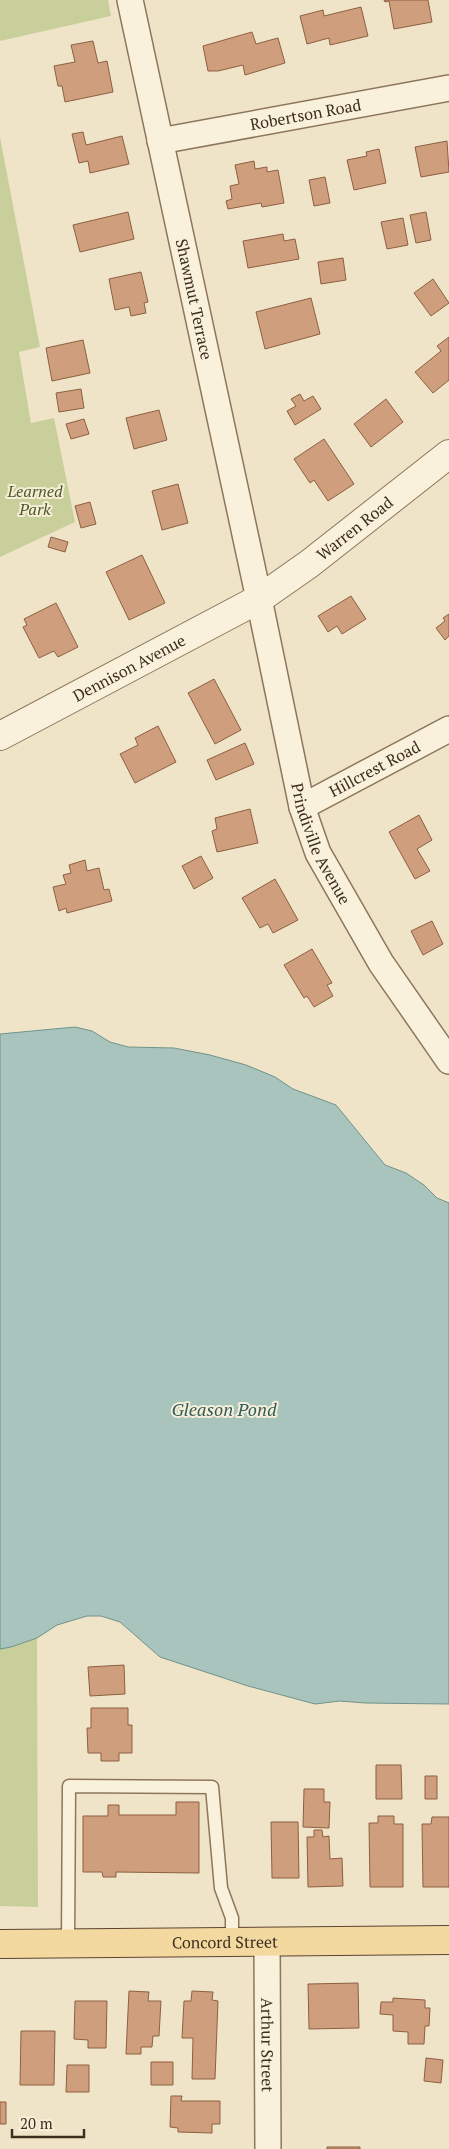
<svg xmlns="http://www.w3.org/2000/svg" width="449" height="2149" viewBox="0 0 449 2149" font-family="'PT Serif',serif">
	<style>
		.green { fill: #c9cf9b }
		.water { fill: #a9c4bc; stroke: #6f938a }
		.building { fill: #cf9f7d; stroke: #8d5f41 }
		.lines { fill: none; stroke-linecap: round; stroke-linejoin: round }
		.service-casing { stroke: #8d765c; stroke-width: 15 }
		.minor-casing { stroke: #8d765c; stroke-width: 28 }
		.tertiary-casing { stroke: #8d765c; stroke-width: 30 }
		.primary-casing { stroke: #5b4430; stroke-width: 30 }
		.service { stroke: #faf1dc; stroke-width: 12 }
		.minor { stroke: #faf1dc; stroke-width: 25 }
		.tertiary { stroke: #faf1dc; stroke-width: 28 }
		.primary { stroke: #f3d9a0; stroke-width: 28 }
		.labels { text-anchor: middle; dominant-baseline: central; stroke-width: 4; stroke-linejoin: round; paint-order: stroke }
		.street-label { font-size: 16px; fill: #3d2e20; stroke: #f7eed8 }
		.park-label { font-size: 16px; font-style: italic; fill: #4d5a26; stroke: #f7eed8 }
		.water-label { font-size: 18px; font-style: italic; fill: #2f5d5a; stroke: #f7eed8 }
	</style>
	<rect width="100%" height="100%" fill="#f0e4c8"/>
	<path class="green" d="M0,0H108L111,16L0,41Z
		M0,137L40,347L19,352L31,423L54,418L75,522L0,557Z
		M37,1638L38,1907L0,1906V1649L11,1647Z"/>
	<path class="water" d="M75,1027L92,1031L110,1042L128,1047L174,1048L210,1055L246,1065L275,1077L293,1089L336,1105L385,1165L406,1173L424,1185L437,1198L449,1203V1704L365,1703L340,1701L315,1704L248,1686L160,1657L120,1622L101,1616H87L57,1625L37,1638L11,1647L0,1649V1034Z"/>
	<path class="building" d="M384,0H428L432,22L394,29L389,1L385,2Z
		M361,7L368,36L330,45L329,38L307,44L300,16L323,10L324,16Z
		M252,32L256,44L278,38L285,63L245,75L243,65L218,71H208L203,46Z
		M93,41L98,63L107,61L113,92L65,102L62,86H58L54,66L75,62L71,45Z
		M83,132L86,145L122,136L129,164L90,173L88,161L79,163L72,134Z
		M447,141L449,172L421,177L415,147Z
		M379,149L386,183L354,190L347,160L367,156L366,152Z
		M254,161L255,169L267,167V172L278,170L284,203L262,207L261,203L228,209L226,201L232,199L230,186L239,184L235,165Z
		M325,177L330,203L314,206L309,180Z
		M128,212L134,239L80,252L73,225Z
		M426,212L431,240L416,243L410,215Z
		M403,218L408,245L387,249L381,222Z
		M283,234L284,241L295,239L299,259L248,268L243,241Z
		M343,258L346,280L321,284L318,262Z
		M141,272L148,302L144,303L146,313L131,316L129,307L115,310L109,279Z
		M433,279L449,303L431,316L414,293Z
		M311,298L320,334L265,349L256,312Z
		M449,337V380L433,393L415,372L441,351L437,346Z
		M83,340L90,373L52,381L46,348Z
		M81,389L84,408L59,412L56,393Z
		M300,394L304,401L313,396L321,409L295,425L287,411L296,406L291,399Z
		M386,399L403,422L371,447L354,424Z
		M159,410L167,440L134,449L126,418Z
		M84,419L89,434L71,439L66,424Z
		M324,439L354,484L328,501L314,480L310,483L294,459Z
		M178,484L188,523L162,530L152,491Z
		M90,502L96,524L81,528L75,506Z
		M51,537L68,542L65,552L48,547Z
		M142,555L165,603L129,620L106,572Z
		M351,596L366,619L342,634L337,626L328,632L318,616Z
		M56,603L78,647L58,657L54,651L39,658L23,627L27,625L24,619Z
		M449,614V636L445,640L436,628L445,621L443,618Z
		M214,679L241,730L215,744L188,693Z
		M158,726L176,762L135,783L120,754L138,745L135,738Z
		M245,743L254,764L216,780L207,760Z
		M250,809L258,843L217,852L212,831L217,829L215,818Z
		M419,815L432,840L417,849L430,871L415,879L389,832Z
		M201,856L213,878L194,889L182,866Z
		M85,860L87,871L99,868L104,890L109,889L112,901L67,913L66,908L59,911L53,887L66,884L63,875L71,873L69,865Z
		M275,879L298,920L273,933L268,924L260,928L242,898Z
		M432,921L443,944L423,955L411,931Z
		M312,949L332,983L327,985L333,996L314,1007L307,996L304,998L284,965Z
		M124,1665L125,1694L90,1696L88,1667Z
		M91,1708H128V1725H132V1753H119V1761H101V1753H88L87,1728H91Z
		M376,1765H401L402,1799H376Z
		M425,1776H437V1799H425Z
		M304,1789H324V1802H330L329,1828L303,1827Z
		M176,1802H199V1873L116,1872V1877H103L102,1872H83V1816H108V1805H119V1815H176Z
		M378,1816H394V1824H403V1887H370L369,1823H378Z
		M432,1817H449V1887H423L422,1824H431Z
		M271,1822H298L299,1878H272Z
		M314,1830H322L323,1837L329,1836L330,1859L342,1858L343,1886L308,1887L307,1837H314Z
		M358,1983L359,2028L309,2029L308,1984Z
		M129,1991L149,1992L148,2001H161L159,2036H153L152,2047H141V2054H126Z
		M192,1991L213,1992L212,2000L218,2001L215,2079H192L193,2038H182L184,2001H191Z
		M393,1998L425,2000V2008H430L429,2026H425L424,2044H408V2032L393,2031V2015L380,2014L381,2002H393Z
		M75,2001H107L106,2048H88V2040L74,2039Z
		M21,2031H55L54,2085H20Z
		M426,2058L443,2060L441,2083L424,2081Z
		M151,2062H173V2085H151Z
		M67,2065H89V2092H66Z
		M171,2096H182L181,2101H220V2124H212V2133L178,2132V2128L170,2127Z
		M0,2102H6V2124H0Z
		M327,2147H360V2149H327Z"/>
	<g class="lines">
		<defs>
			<path id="service" d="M68,1943L69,1786L212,1787L221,1888L232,1918V1942"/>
			<g id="minor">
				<path id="s1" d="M130,0L259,599L302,807L318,853L381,963L449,1061"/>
				<path id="s2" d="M160,141L449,88"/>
				<path id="s3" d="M302,807L449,729"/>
				<path id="s4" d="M267,1941L268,2149"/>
			</g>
			<g id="tertiary">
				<path id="s5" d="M0,736L259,599L309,564L449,454"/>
			</g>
			<g id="primary">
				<path id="s6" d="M0,1944L449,1940"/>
			</g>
		</defs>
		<use href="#service" class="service-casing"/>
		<use href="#minor" class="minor-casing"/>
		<use href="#tertiary" class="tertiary-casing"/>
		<use href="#primary" class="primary-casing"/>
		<use href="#service" class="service"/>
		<use href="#minor" class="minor"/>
		<use href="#tertiary" class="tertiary"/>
		<use href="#primary" class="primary"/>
	</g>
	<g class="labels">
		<g class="street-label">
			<text stroke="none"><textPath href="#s2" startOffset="148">Robertson Road</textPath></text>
			<text stroke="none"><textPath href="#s1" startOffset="306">Shawmut Terrace</textPath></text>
			<text stroke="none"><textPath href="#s5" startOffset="412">Warren Road</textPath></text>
			<text stroke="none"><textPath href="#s5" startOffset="146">Dennison Avenue</textPath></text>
			<text stroke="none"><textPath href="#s3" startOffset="82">Hillcrest Road</textPath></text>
			<text stroke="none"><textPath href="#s1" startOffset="866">Prindiville Avenue</textPath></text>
			<text stroke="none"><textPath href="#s6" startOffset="225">Concord Street</textPath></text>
			<text stroke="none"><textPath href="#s4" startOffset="104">Arthur Street</textPath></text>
		</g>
		<g class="park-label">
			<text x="35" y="491">Learned<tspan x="35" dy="18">Park</tspan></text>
		</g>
		<g class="water-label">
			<text x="224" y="1409">Gleason Pond</text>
		</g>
	</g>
	<path d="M12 2129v8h72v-8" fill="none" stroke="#3d2e20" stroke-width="2.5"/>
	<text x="20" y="2129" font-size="15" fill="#3d2e20" stroke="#f7eed8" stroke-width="4" paint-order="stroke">20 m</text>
</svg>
